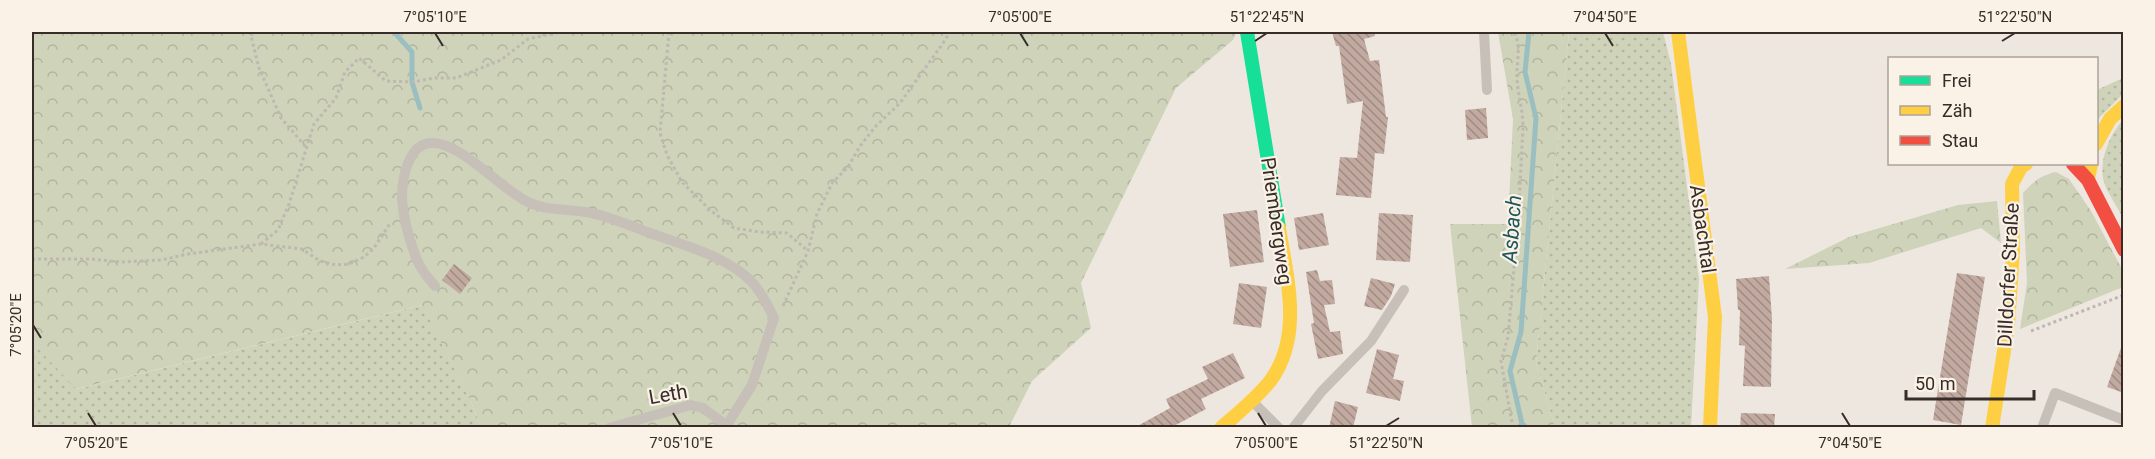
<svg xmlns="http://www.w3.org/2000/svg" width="2155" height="459" viewBox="0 0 2155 459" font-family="Roboto,sans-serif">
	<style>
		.grass { fill: url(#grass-dots) }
		.forest { fill: url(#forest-crowns) }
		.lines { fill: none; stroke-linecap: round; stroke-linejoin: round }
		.stream { stroke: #9bbfc0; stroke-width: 5 }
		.building { fill: url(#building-back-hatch) }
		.path { stroke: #bfb8b2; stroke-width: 3; stroke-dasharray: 3 3; stroke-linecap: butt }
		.lane { stroke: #c7c0b9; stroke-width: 10 }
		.fast { stroke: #16e098; stroke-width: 14 }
		.slow { stroke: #ffcf43; stroke-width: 14 }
		.jam { stroke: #f24e42; stroke-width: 14 }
		.ticks { fill: none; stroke: #372c27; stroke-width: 2 }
		.labels { text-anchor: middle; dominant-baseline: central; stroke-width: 4.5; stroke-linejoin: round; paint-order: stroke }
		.street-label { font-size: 20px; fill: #372c27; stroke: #faf2e7 }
		.water-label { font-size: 21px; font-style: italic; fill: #1a565b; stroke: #faf2e7 }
		.neatline { fill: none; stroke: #372c27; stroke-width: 2 }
		.ticks-label { font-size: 15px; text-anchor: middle; fill: #372c27 }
	</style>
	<defs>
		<pattern id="grass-dots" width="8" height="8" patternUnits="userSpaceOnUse" patternTransform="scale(1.5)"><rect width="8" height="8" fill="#ced3b9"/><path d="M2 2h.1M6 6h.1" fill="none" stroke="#b2b59f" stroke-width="1.8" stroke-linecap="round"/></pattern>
		<pattern id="forest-crowns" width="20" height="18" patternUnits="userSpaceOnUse" patternTransform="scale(1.5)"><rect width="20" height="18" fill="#ced3b9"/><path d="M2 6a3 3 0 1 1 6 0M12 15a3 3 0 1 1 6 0" fill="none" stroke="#b2b59f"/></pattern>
		<pattern id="building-back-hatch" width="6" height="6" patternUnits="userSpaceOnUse" patternTransform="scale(1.5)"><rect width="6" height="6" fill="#c2aaa1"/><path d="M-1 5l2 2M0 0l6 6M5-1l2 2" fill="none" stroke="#9e8b83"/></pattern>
	</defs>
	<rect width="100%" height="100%" fill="#ede7e0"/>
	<path class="grass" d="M1569,32H1663L1671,64L1699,279L1691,427H1555L1536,363Z
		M2123,78V94L2097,120V90Z
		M2123,120V218C2118,208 2110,197 2105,185C2097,165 2109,135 2123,120Z
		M423,305L471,402L481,427H32V342L77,389Z"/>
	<path class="forest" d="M32,32H1237L1233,40L1176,88L1081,283L1091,328L1032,381L1009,427H481L471,402L422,305L76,389L32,342Z
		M1498,32H1569L1536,363L1555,427H1472L1450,224H1508L1513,119Z
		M2056,172L2069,179L2091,211L2123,271V287L2020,329L2027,283L2023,193C2033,182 2041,175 2056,172Z
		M1997,201L2001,243L1981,228L1869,263L1785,269L1849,237L1958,205Z"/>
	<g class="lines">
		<path class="stream" d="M394,32L412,52V82L420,108
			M1523,428L1510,371L1521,332L1536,118L1525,72L1529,32"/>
	</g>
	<path class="building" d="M1332,32H1374L1375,36L1364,39L1370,61L1379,60L1386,117H1388L1384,154L1375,153L1371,198L1336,195L1340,157L1357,158L1363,101L1347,104L1339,46H1336Z
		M1486,108L1488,138L1467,140L1465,110Z
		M1257,210L1264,262L1230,267L1223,214Z
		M1323,213L1329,245L1299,250L1294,218Z
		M1379,213L1413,215L1410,262L1376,260Z
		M454,264L472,278L460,294L442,280Z
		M1317,270L1320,281L1332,280L1335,304L1324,305L1330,332L1340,331L1343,354L1318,359L1311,324L1314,323L1306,272Z
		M1957,273L1985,277L1961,425L1933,420Z
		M1769,276L1772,319L1771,387L1743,386L1745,346L1739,345L1740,310H1738L1736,279Z
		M1371,278L1395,284L1391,296L1382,310L1364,306Z
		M1239,283L1267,287L1261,328L1233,324Z
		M2122,345L2124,346V393L2107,387Z
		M1377,349L1399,355L1393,379L1404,381L1400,401L1366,393Z
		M1233,353L1245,378L1201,399L1206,409L1170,428H1134L1170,408L1166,399L1208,379L1202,367Z
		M1335,401L1358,407L1353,428H1329Z
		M1741,413L1775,414L1774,428H1740Z"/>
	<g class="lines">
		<path class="path" d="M250,32L259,68L281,118L306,147
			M669,32L660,133L667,155L682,182L710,210L734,228L760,232L787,233L808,251
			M261,244L278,230L289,204L314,124L336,98L345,72L359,58L386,81L412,82L435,78H456L501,60L528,39L560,32
			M32,259H91L121,262L161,260L188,254L261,244L302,249L320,261L336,265L349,264L364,257L374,248L391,222
			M783,306L808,251L817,214L832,183L848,167L860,146L876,126L900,103L946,39L949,32
			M2031,331L2124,295
			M1513,428L1501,361L1508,337L1518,223L1523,127C1523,110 1518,95 1517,79C1516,63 1522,46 1514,32"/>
		<path class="lane" d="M1484,32L1487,90
			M435,286C428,278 421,270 417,260C410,242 403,217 402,198C402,179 408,143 432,143C461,142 500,189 528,202C548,212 570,208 591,213C610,217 629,225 647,232C677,243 712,252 739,271C757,283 765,300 774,318L752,385L725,428
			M1252,401L1279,428
			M609,428L691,405L703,408L726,425
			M1293,428L1322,391L1371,341L1404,290
			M2042,428L2055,393L2124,420"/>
		<path class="fast" d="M1247,32L1279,228"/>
		<path class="slow" d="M1678,32L1715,317L1710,428
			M2096,144L2110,119L2124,106
			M2088,180L2091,164
			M1221,428C1238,413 1257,398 1271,380C1303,335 1287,278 1279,228
			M1992,428L2008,325L2013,250L2012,184L2021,167L2026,164"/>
		<path class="jam" d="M2073,164L2088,180L2124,250"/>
	</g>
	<path class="ticks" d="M435,33L443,46M1020,33L1028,46M1605,33L1613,46M1255,41L1267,33M2002,41L2015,33M33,325L41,338M88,413L96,426M673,413L681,426M1258,413L1266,426M1842,413L1850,426M1386,426L1399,418"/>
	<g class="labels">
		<g class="street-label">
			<text transform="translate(1277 221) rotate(82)">Priembergweg</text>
			<text transform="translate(1703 229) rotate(82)">Asbachtal</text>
			<text transform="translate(2008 275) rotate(-87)">Dilldorfer Straße</text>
			<text transform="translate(668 394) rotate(-10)">Leth</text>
		</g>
		<g class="water-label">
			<text transform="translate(1512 229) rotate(-86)">Asbach</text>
		</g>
	</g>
	<rect width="2155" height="459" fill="none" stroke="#faf2e7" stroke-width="66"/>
	<rect x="1888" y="57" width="210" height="108" fill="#faf2e7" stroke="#aca39a" stroke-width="1.5"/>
	<rect x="1900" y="76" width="30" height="9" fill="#16e098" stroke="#aca39a" stroke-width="1.5"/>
	<text x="1942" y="87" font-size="18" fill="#372c27">Frei</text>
	<rect x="1900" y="106" width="30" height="9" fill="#ffcf43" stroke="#aca39a" stroke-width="1.5"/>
	<text x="1942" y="117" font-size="18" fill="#372c27">Zäh</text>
	<rect x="1900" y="136" width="30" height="9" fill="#f24e42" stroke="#aca39a" stroke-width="1.5"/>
	<text x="1942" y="147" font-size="18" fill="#372c27">Stau</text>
	<path d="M1906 390v9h128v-9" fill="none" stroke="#372c27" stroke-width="3"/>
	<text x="1915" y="390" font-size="18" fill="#372c27" stroke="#faf2e7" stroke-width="4.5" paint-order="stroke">50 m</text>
	<rect x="33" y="33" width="2089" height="393" class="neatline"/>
	<g class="ticks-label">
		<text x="435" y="22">7°05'10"E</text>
		<text x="1020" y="22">7°05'00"E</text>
		<text x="1267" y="22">51°22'45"N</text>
		<text x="1605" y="22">7°04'50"E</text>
		<text x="2015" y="22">51°22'50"N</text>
		<text transform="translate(16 325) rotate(-90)" y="5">7°05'20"E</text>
		<text x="96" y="448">7°05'20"E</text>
		<text x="681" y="448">7°05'10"E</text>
		<text x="1266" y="448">7°05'00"E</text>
		<text x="1386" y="448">51°22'50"N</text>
		<text x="1850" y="448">7°04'50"E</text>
	</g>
</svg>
